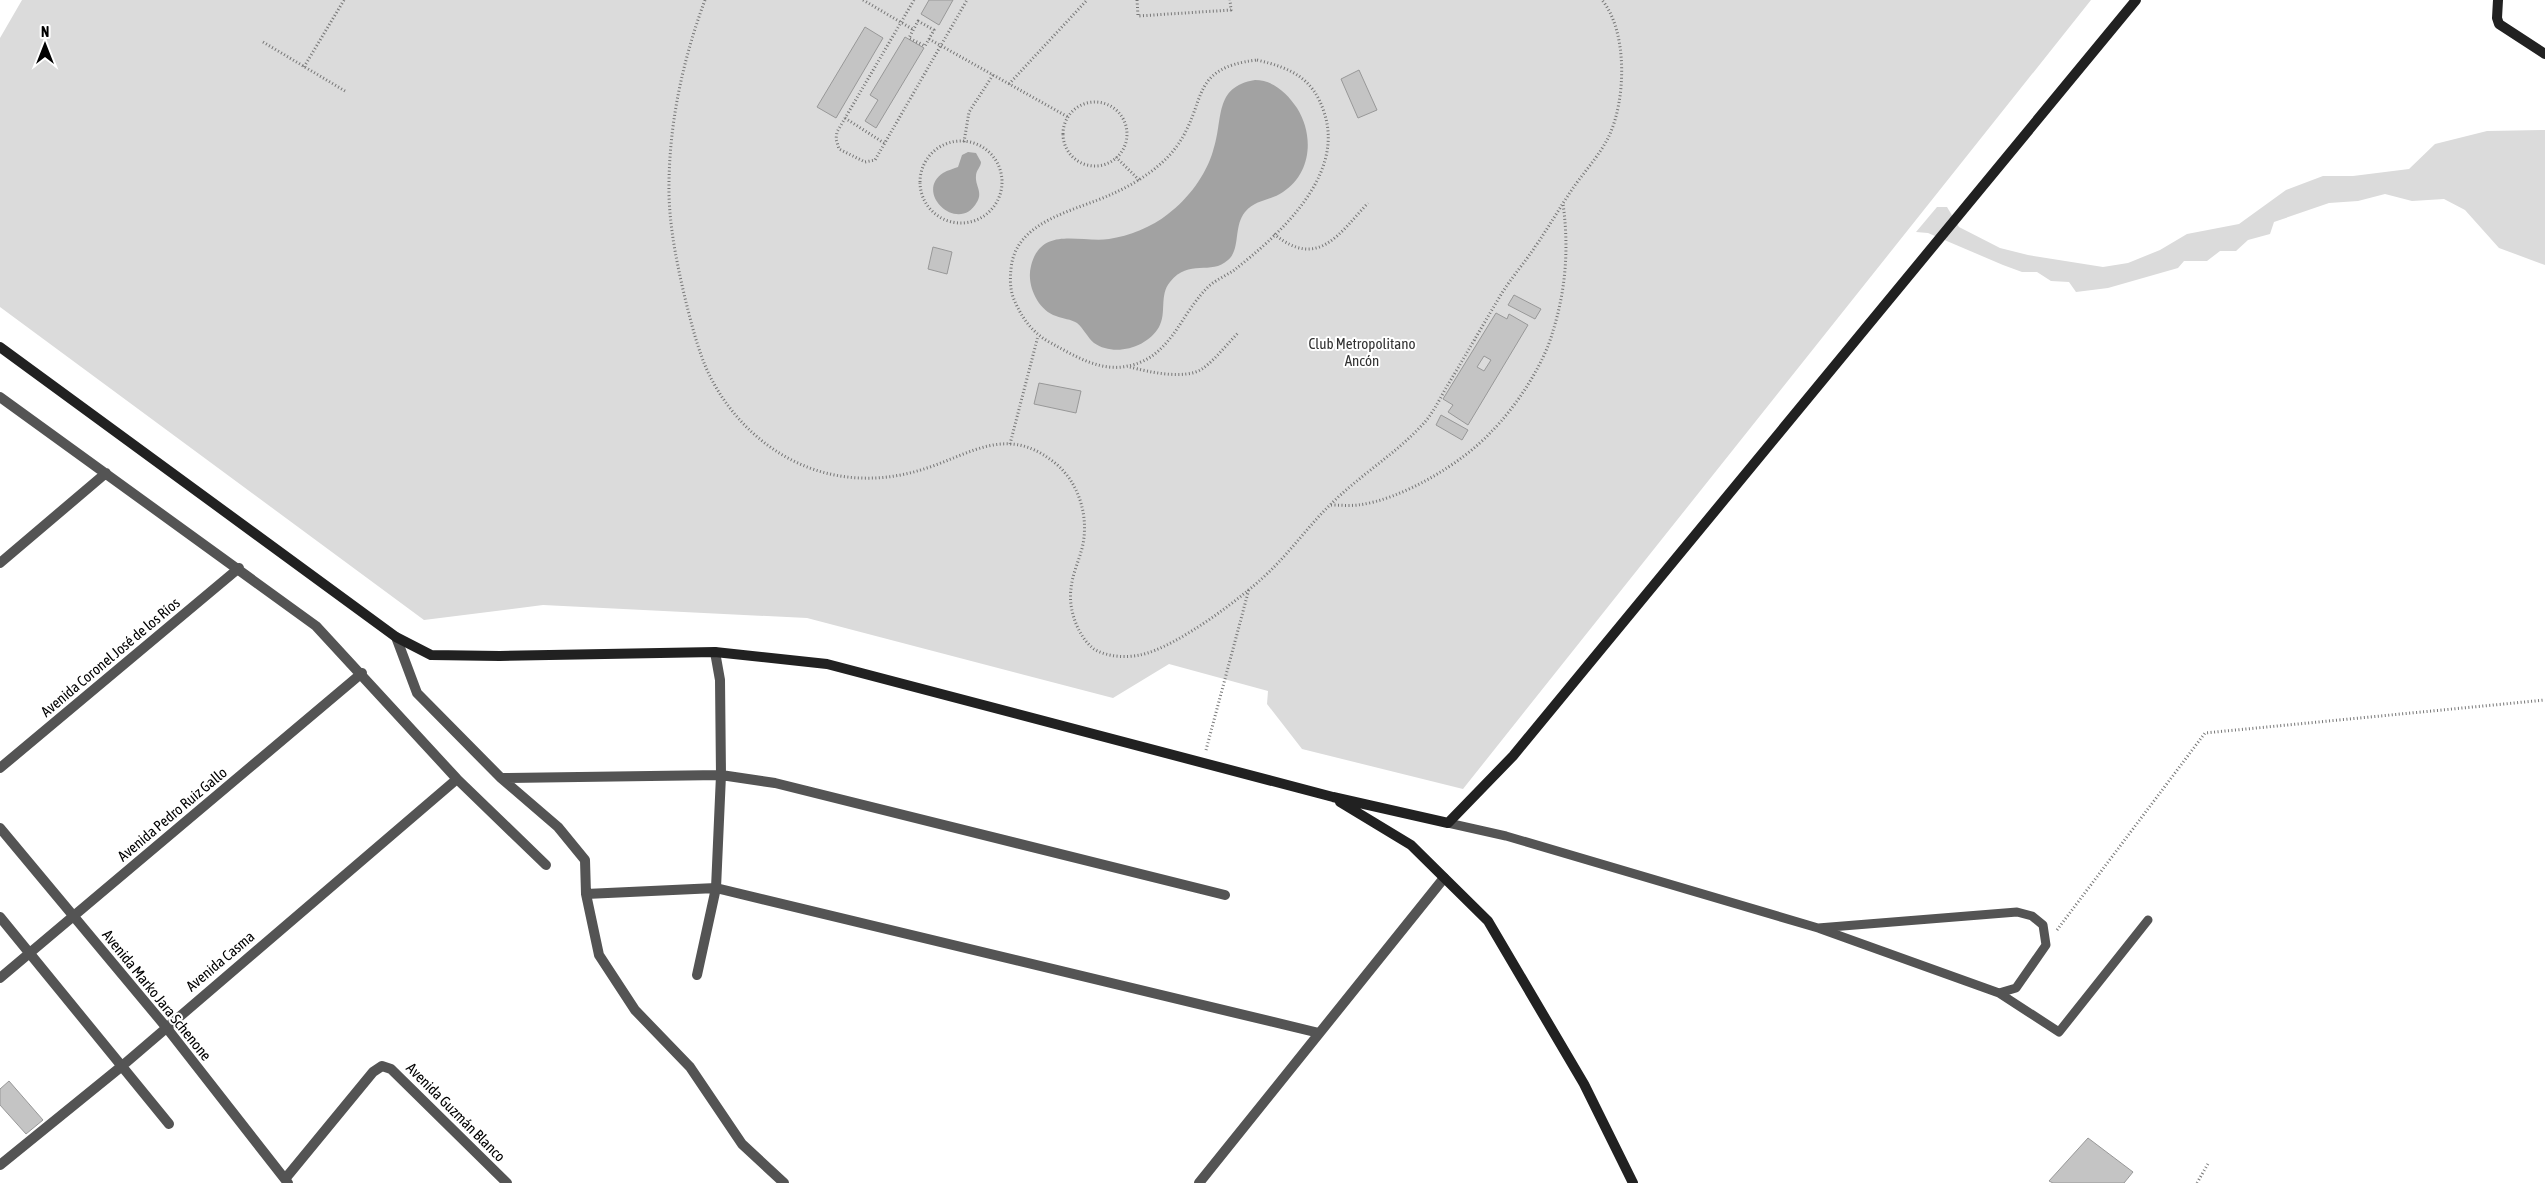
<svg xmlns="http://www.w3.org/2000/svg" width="2545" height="1183" viewBox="0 0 2545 1183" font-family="'Asap Condensed',sans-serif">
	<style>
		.green { fill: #dbdbdb }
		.water { fill: #a2a2a2 }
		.building { fill: #c4c4c4; stroke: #989898; fill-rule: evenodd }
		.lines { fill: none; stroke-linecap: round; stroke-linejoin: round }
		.path { stroke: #767676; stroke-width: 3; stroke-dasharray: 1 2.5; stroke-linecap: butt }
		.lane { stroke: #545454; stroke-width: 9 }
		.street { stroke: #545454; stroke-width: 10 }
		.secondary { stroke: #212121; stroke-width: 10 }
		.labels { text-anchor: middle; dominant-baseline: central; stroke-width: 4; stroke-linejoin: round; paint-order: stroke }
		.park-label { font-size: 15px; fill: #323232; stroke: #fff }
		.street-label { font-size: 15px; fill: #000; stroke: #fff }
	</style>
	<rect width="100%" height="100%" fill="#fff"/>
	<path class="green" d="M22,0H2091L1463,789L1302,749L1267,704L1268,691L1169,664L1113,698L807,618L543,605L424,620L0,307V38Z
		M2545,130V265L2499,248L2465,210L2444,199L2412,201L2385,194L2358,201L2329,203L2274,222L2270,234L2248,240L2236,251H2220L2207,261H2184L2178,268L2108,288L2076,292L2069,282L2051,281L2037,272H2022L2003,265L1928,233L1916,232L1937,207H1947L1959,227L2000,248L2028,255L2103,267L2128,263L2160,250L2187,234L2239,224L2286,190L2323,176H2353L2409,169L2435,144L2487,131Z"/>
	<path class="water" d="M1255,80C1273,80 1287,93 1297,108C1314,135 1312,173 1283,192C1270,201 1256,199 1245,212C1233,227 1241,249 1228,260C1211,276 1189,258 1170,282C1159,295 1167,313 1159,327C1147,348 1114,357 1094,343C1087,337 1084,329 1077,323C1071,319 1063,319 1056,316C1038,310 1026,285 1031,266C1041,225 1080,243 1109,239C1129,236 1152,227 1168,214C1188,199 1206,175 1213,151C1224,119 1213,87 1255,80Z
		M968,152L976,153L981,162C981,167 976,170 976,176C975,186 983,192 977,202C959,235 913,193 943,173C948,170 953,169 958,167L962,155Z"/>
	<path class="building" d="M929,0H953L939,25L921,14Z
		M865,27L883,38L836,118L817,107Z
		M905,37L924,48L876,128L865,121L878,100L870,95Z
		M1359,70L1377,110L1358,118L1341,79Z
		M933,247L952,252L947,274L928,269Z
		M1514,295L1541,309L1535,319L1508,305Z
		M1496,313L1507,319L1509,314L1528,325L1468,425L1448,412L1453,405L1443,399ZM1484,356L1491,360L1484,371L1477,367Z
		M1039,383L1081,391L1076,413L1034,404Z
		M1441,415L1468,430L1462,440L1436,425Z
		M9,1081L43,1120L26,1134L0,1105V1089Z
		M2088,1138L2133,1172L2124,1183H2053L2049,1181Z"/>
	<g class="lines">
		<path class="path" d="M705,0C682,62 668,128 669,195C670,230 677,264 685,298C691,322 697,347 707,370C735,431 793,476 861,478C884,479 906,475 927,468C970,454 1006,426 1051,460C1077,478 1089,513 1083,544C1080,559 1072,574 1071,589C1068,609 1078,637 1094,649C1107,657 1126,658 1140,655C1176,648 1248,594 1274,567C1294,547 1311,523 1331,504C1360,475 1397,453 1424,423C1434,412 1441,396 1449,383C1467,353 1484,323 1502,293C1512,277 1525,262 1535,247C1548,228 1559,209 1571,191C1583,173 1600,155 1609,136C1626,100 1628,32 1602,0
			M863,0L914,30
			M914,0L837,132L836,139L839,149L865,162L875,160L967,0
			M1137,0L1138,16L1231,10L1230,0
			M918,21L934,30L925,46L909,38Z
			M929,39L1068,117
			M263,42L345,91
			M1257,60C1291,68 1313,78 1324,112C1346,176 1278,236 1233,271C1225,276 1216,280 1209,286C1178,316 1171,361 1122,367C1097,370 1073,355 1051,343C1032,333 1021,317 1013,297C1010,288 1010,278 1011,269C1015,220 1076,211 1112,194C1135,184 1162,167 1177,146C1208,102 1188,68 1257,60Z
			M304,67L344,0
			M1009,84L1087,0
			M1063 134a32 32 0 1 1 64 0a32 32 0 1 1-64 0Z
			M845,118L884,143
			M920 182a41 41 0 1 1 82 0a41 41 0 1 1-82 0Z
			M964,142L969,112L993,75
			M1116,157L1139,180
			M1274,234C1318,270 1339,234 1368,203
			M1130,367C1148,372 1185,380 1202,369C1215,360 1227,344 1238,333
			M1010,444L1038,336
			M1331,505C1340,505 1349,506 1358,505C1401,500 1463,463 1492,431C1516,407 1544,364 1553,331C1566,289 1569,247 1563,204
			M1206,750L1249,589
			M2057,930L2205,733L2545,700
			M2197,1183L2209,1162"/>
		<path class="lane" d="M1448,823L1506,836L1818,928L1999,993L2016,988L2046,945L2043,925L2032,916L2017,912L1818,928
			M1999,993L2059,1032L2148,920"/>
		<path class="street" d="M0,397L316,626L457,779L546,865
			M0,563L106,473
			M396,637L417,693L501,778L558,827L585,860L586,894L599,955L635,1010L690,1067L742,1144L784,1183
			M0,768L239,568
			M501,778L721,775L775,783L1225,895
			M0,828L166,1027L288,1183
			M586,894L716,888L1319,1033
			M0,917L169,1124
			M697,975L716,888L721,775L720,680L715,652
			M0,978L362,673
			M0,1165L122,1066L457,779
			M285,1179L373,1072L382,1066L391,1069L507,1183
			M1199,1183L1444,878"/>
		<path class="secondary" d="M2498,0L2497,18L2499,24L2545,54
			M0,347L396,637L431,655L500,656L715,652L827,664L1333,797L1448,823L1513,756L2136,0
			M1340,802L1411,845L1488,921L1584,1084L1633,1183"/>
	</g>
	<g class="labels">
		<g class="park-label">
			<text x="1362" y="343">Club Metropolitano<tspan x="1362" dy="17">Ancón</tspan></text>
		</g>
		<g class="street-label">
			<text transform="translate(110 657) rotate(-40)">Avenida Coronel José de los Ríos</text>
			<text transform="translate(172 814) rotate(-40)">Avenida Pedro Ruiz Gallo</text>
			<text transform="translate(220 961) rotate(-40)">Avenida Casma</text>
			<text transform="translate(157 995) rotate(51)">Avenida Marko Jara Schenone</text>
			<text transform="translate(456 1112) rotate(45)">Avenida Guzmán Blanco</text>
		</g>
	</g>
	<g transform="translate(45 45)" stroke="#ffffff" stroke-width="4" paint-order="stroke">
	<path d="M0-4L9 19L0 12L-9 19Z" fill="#000000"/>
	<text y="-8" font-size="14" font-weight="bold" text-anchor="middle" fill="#000000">N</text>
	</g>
</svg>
